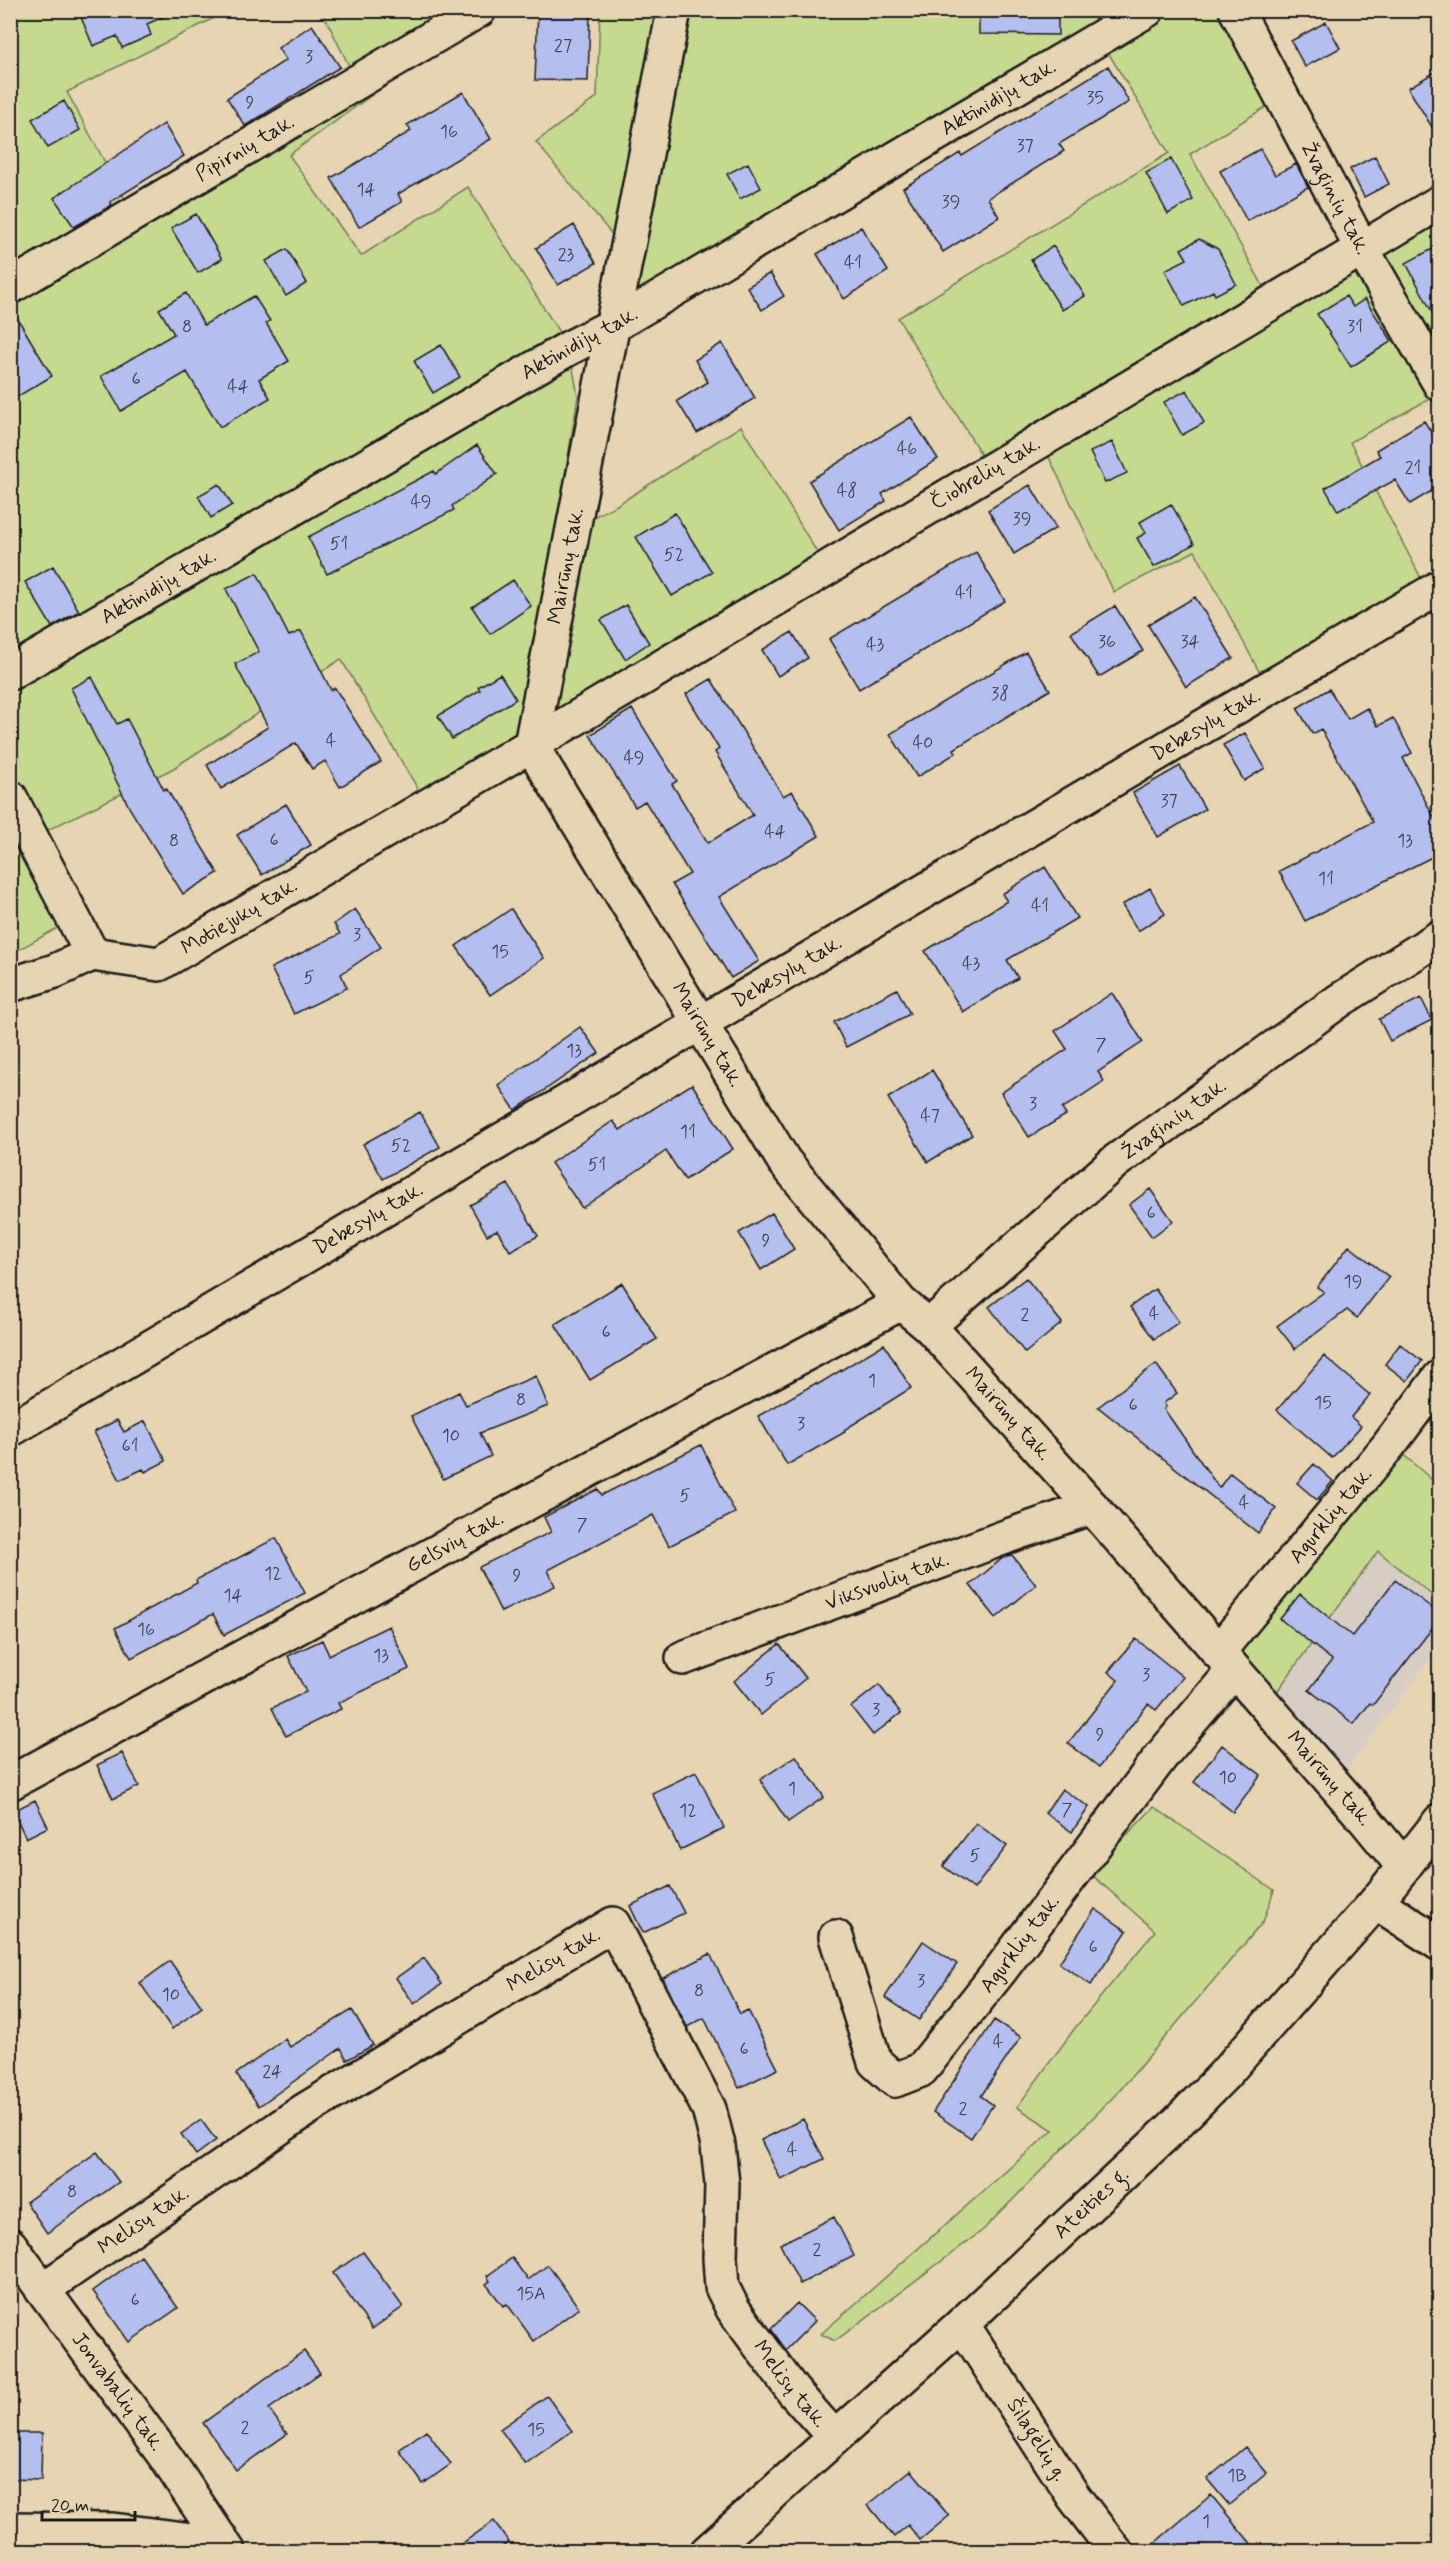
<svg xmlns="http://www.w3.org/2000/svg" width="1450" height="2562" viewBox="0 0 1450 2562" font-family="Mynerve,sans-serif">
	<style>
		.built { fill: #d7cdc4 }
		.green { fill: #c5da8f; stroke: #707b56; stroke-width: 1.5 }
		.building { fill: #b4beef; stroke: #1c1c1c; stroke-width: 1.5 }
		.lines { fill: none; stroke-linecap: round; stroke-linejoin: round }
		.street-casing { stroke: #1c1c1c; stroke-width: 38 }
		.secondary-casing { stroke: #1c1c1c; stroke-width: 38 }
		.street { stroke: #e6d4b2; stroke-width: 33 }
		.secondary { stroke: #e6d4b2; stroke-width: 33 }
		.labels { text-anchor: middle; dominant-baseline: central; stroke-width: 6; stroke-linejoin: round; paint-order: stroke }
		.number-label { font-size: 18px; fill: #424451 }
		.street-label { font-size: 21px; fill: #1c1c1c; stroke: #e6d4b2 }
	</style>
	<rect width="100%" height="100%" fill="#e6d4b2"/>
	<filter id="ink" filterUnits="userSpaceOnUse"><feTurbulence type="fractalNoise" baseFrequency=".0167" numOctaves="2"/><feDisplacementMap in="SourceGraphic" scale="12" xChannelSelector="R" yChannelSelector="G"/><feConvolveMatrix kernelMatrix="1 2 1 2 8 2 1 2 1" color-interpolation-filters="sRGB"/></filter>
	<g filter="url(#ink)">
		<path class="built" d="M1378,1551L1439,1601V1646L1343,1775L1276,1693Z"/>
		<path class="green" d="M11,11H228L67,92L133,214L357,82L322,11H488L289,155L361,256L468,187L569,348L578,396L555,536L617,505L741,426L827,569L428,806L341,659L172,769L31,838L72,920L11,954Z
			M600,11H1217L1269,105L1190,154L1272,302L1439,202V394L1350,442L1423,582L1261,675L1195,551L1114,592L1041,441L991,471L898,318L1169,153L1092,26L636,295L627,253L536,142L597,97Z
			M1398,1450L1439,1486V1601L1378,1551L1276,1693L1235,1643Z
			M1154,1807L1274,1890L1263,1922L1120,2090L983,2230L835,2341L821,2334L1053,2130L1017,2107L1075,2028L1155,1931L1090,1873Z"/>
		<path class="building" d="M78,10H176L177,11L147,24L151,35L122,48L117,36L93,46Z
			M538,10L590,12L588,81L535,80Z
			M979,10H1058V35L979,34Z
			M1326,22L1340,48L1305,67L1291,41Z
			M312,25L340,67L245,126L227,98L286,60L278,48Z
			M1108,66L1129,102L1059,144L1064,151L988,198L999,217L943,252L903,188L960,153L962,156Z
			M1440,69V140L1408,88Z
			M463,92L491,139L398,194L402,202L359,227L331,178L411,131L407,125Z
			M64,101L80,130L48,148L32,119Z
			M164,124L184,156L110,202L112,205L74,227L54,198Z
			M1260,149L1275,175L1296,164L1308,187L1247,221L1220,171Z
			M1375,156L1389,184L1364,197L1350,169Z
			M1171,159L1193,200L1168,214L1146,173Z
			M748,163L761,188L740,199L727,174Z
			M196,214L222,259L198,273L171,228Z
			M574,225L596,263L558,285L536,248Z
			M861,227L888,271L844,299L817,254Z
			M1199,239L1218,249L1236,284L1215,295L1213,291L1184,306L1165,270L1187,259L1181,249Z
			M1440,245V327L1406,263Z
			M1053,246L1085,296L1062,310L1031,260Z
			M287,249L307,283L286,296L266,261Z
			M770,273L784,296L762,310L747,287Z
			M186,293L204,325L254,296L270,321L266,323L289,361L259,379L270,398L220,427L187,372L121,411L101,376L174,334L159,309Z
			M1346,296L1353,307L1365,299L1392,341L1351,367L1317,314Z
			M10,306L52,376L10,401Z
			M722,343L755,398L697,433L677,401L708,382L695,360Z
			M441,345L460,377L433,393L414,361Z
			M1187,390L1204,423L1182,435L1164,402Z
			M911,417L938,459L882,494L886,501L839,530L809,481Z
			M1424,421L1440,445V486L1410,504L1395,480L1338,511L1325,488L1380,456L1376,450Z
			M1112,442L1127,473L1105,483L1090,452Z
			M477,445L497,474L452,506L454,510L327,574L308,537L434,471L436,474Z
			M219,484L232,505L211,518L198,496Z
			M1030,485L1056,528L1014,554L988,510Z
			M1171,504L1194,544L1154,567L1137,538L1146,533L1140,522Z
			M675,513L712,572L672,596L636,537Z
			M976,552L1005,601L859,689L829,639Z
			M53,566L79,611L52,627L25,582Z
			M257,573L289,636L301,631L331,690L335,688L381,762L340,787L325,761L312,769L296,743L221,789L207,765L268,727L235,664L259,652L226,589Z
			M513,580L531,606L490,634L472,607Z
			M1195,597L1233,658L1186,687L1148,625Z
			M626,605L649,643L625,659L601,620Z
			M1115,606L1143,651L1099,677L1071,633Z
			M792,632L808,658L778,676L762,650Z
			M1026,652L1050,690L954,749L956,753L917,777L890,734Z
			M500,674L516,699L452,739L438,716L480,690L478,687Z
			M92,677L117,724L127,719L164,790L166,788L218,873L183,894L130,809L71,688Z
			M711,679L783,796L792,791L819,836L719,897L759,961L731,978L672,884L690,874L645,801L635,807L590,735L632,709L677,781L672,784L708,843L753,815L715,752L719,749L686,694Z
			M1329,689L1348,719L1367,708L1378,726L1393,718L1412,753L1403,758L1440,829V853L1305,921L1279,871L1373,822L1321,729L1313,734L1297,708Z
			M1245,733L1265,768L1244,781L1223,745Z
			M1180,766L1205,809L1158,837L1133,793Z
			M286,804L311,845L262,875L237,835Z
			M1045,867L1077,918L1007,960L1018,978L963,1012L925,951L1007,901L1002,894Z
			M1150,888L1165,914L1138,931L1122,905Z
			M355,909L381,947L341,974L347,988L294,1014L271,968L340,934L334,924Z
			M511,909L544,958L490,995L456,946Z
			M897,989L910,1014L846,1047L834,1022Z
			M1112,993L1143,1042L1098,1072L1104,1081L1062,1109L1066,1115L1029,1137L1001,1093L1067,1049L1055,1031Z
			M1421,998L1432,1020L1390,1041L1379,1019Z
			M580,1027L599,1053L515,1110L498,1085Z
			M932,1070L972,1135L928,1162L888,1098Z
			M692,1084L733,1149L685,1180L666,1151L582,1208L551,1163L613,1121L620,1130Z
			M420,1112L440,1147L383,1179L363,1144Z
			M508,1184L538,1236L510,1251L497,1230L487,1235L470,1205Z
			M1150,1189L1173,1221L1152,1237L1129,1205Z
			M772,1213L794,1249L761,1270L739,1233Z
			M1349,1246L1389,1277L1357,1318L1347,1310L1295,1349L1277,1326L1324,1292L1317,1287Z
			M1026,1278L1062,1323L1025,1353L989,1307Z
			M622,1283L657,1339L590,1380L555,1324Z
			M1155,1289L1179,1322L1154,1339L1130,1307Z
			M884,1344L911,1388L844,1430L845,1432L787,1465L758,1416L816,1383L817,1385Z
			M1400,1344L1422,1361L1407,1381L1385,1364Z
			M1324,1356L1370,1395L1351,1417L1361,1426L1332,1458L1277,1410Z
			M1156,1364L1177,1393L1164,1403L1166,1407L1164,1409L1219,1488L1230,1473L1276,1509L1258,1533L1098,1407Z
			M536,1376L548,1406L480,1433L491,1456L443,1479L411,1416L459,1392L466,1405Z
			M117,1420L124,1432L145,1421L166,1461L145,1472L143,1469L120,1480L94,1432Z
			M701,1445L735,1513L669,1546L653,1515L548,1570L555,1586L501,1612L479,1567L551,1532L544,1517L598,1489L602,1495Z
			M1314,1464L1333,1481L1317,1500L1297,1483Z
			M276,1538L305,1593L224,1635L213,1614L131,1658L115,1628L197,1583L196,1580Z
			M1012,1555L1036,1585L996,1618L970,1585L1004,1557Z
			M1395,1580L1440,1614V1618L1373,1705L1370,1703L1354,1724L1309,1690L1332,1660L1280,1619L1300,1594L1352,1636Z
			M389,1626L409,1669L338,1703L341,1709L286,1736L272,1708L306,1692L288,1656L322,1640L329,1655Z
			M1136,1639L1183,1677L1156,1710L1148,1704L1099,1767L1068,1743L1118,1680L1108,1672Z
			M779,1644L806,1678L761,1715L734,1681Z
			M879,1685L901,1713L873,1735L851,1707Z
			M1222,1745L1261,1775L1233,1812L1194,1782Z
			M122,1753L139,1786L113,1799L97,1765Z
			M796,1756L824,1797L788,1822L760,1780Z
			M696,1772L724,1828L680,1850L652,1793Z
			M1062,1789L1089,1807L1072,1832L1045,1813Z
			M35,1800L48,1827L26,1838L13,1811Z
			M976,1823L1007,1846L974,1889L943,1866Z
			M670,1886L684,1913L643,1933L630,1906Z
			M1095,1909L1127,1931L1091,1985L1059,1963Z
			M923,1941L957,1964L919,2020L885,1997Z
			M710,1954L740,2014L748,2010L778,2069L739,2088L704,2018L687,2027L663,1978Z
			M424,1958L442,1984L414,2004L396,1978Z
			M170,1961L202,2007L172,2029L140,1983Z
			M352,2010L373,2045L347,2060L341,2048L259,2106L236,2074L285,2039L290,2047Z
			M994,2020L1021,2037L981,2096L993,2105L971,2138L933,2112Z
			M803,2119L824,2159L781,2180L761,2140Z
			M201,2120L216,2140L196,2155L181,2134Z
			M97,2152L119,2182L47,2233L26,2202Z
			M834,2217L854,2256L800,2284L780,2244Z
			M363,2252L403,2307L372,2329L333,2273Z
			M141,2256L178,2308L129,2342L93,2291Z
			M512,2258L528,2280L548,2265L579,2308L534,2341L507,2304L503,2306L486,2284L490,2281L487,2276Z
			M797,2303L815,2321L786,2350L771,2329Z
			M304,2351L320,2373L269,2409L287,2434L236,2470L203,2423Z
			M547,2396L572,2431L525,2464L500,2429Z
			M426,2430L451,2464L423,2484L399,2450Z
			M10,2433H42L41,2480L10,2479Z
			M1245,2447L1267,2473L1229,2505L1207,2479Z
			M911,2470L949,2516L920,2540L908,2525L894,2537L868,2505Z
			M1211,2495L1258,2552H1144Z
			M494,2521L509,2542L495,2552H450Z"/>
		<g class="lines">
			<defs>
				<g id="street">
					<path id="s1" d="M674,10L531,745L784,1161L901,1303L929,1326L1092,1507L1362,1816L1404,1867"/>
					<path id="s2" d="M1236,10L1362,249L1440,384"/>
					<path id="s3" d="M10,287L479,10"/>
					<path id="s4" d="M10,673L569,348L614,325L1147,10"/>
					<path id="s5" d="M10,797L92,954L159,964L531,745L1440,202"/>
					<path d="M10,985L55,971L92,954"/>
					<path id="s6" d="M929,1326L1116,1161L1340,1000L1440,937"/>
					<path id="s7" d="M10,1430L1440,587"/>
					<path id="s8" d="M1218,1652L1389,1445L1440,1377"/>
					<path id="s9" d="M683,1658L1008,1536L1092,1507"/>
					<path id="s10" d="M10,1783L616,1455L901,1303"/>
					<path d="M1376,1902L1440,1944"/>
					<path id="s11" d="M836,1937L875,2062L895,2080L921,2070L999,1972L1163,1754L1234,1670"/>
					<path id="s12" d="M10,2245L167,2459L229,2552"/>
					<path id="s13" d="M42,2290L305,2110L613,1924L709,2109L718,2145L722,2184L720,2258L722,2287L733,2309L793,2391L834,2437"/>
					<path id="s14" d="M962,2324L1074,2497L1116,2552"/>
					<path d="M10,2529L113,2530L200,2541L221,2539"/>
				</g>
				<g id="secondary">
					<path id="s15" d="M707,2552L962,2324L1170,2130L1223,2076L1376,1902L1440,1821"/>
				</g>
			</defs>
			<use href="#street" class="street-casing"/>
			<use href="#secondary" class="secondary-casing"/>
			<use href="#street" class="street"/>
			<use href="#secondary" class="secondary"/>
		</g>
	</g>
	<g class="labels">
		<g class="number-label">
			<text x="563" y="46">27</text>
			<text x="309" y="57">3</text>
			<text x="1095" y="98">35</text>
			<text x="250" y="103">9</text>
			<text x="449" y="132">16</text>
			<text x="1025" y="146">37</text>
			<text x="366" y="190">14</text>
			<text x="951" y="202">39</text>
			<text x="566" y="255">23</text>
			<text x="853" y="263">41</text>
			<text x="187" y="327">8</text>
			<text x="1355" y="327">31</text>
			<text x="136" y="379">6</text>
			<text x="238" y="387">44</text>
			<text x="907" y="449">46</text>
			<text x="1413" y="468">21</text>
			<text x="847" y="491">48</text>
			<text x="421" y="502">49</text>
			<text x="1022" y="519">39</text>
			<text x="339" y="544">51</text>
			<text x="674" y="555">52</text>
			<text x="964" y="593">41</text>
			<text x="1107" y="642">36</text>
			<text x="1190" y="642">34</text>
			<text x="875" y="645">43</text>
			<text x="1000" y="694">38</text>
			<text x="331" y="741">4</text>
			<text x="923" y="743">40</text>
			<text x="634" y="758">49</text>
			<text x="1169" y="801">37</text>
			<text x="775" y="832">44</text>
			<text x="274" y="840">6</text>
			<text x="174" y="841">8</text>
			<text x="1405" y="841">13</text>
			<text x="1326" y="879">11</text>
			<text x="1040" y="906">41</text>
			<text x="357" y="935">3</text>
			<text x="500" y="952">15</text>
			<text x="971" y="964">43</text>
			<text x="309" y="978">5</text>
			<text x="1101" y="1045">7</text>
			<text x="574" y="1051">13</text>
			<text x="1033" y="1104">3</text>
			<text x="930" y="1116">47</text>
			<text x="688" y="1132">11</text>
			<text x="401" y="1146">52</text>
			<text x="597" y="1165">51</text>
			<text x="1151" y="1213">6</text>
			<text x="766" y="1241">9</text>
			<text x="1353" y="1282">19</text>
			<text x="1154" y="1314">4</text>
			<text x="1025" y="1315">2</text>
			<text x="606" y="1332">6</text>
			<text x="872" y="1381">1</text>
			<text x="521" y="1400">8</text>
			<text x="1323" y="1403">15</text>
			<text x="1133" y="1405">6</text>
			<text x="801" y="1424">3</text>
			<text x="451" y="1436">10</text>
			<text x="130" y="1446">61</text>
			<text x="685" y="1496">5</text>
			<text x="1244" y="1503">4</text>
			<text x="582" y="1525">7</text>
			<text x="273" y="1574">12</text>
			<text x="517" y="1576">9</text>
			<text x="233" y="1596">14</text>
			<text x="146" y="1630">16</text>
			<text x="381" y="1656">13</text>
			<text x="1146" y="1675">3</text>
			<text x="770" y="1680">5</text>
			<text x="876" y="1710">3</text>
			<text x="1100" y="1735">9</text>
			<text x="1228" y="1778">10</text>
			<text x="792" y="1789">1</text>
			<text x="1067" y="1810">7</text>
			<text x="688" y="1811">12</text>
			<text x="975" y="1856">5</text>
			<text x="1093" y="1947">6</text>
			<text x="921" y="1981">3</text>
			<text x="699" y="1991">8</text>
			<text x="171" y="1995">10</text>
			<text x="998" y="2042">4</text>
			<text x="744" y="2049">6</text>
			<text x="272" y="2072">24</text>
			<text x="963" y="2109">2</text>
			<text x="792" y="2150">4</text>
			<text x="72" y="2192">8</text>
			<text x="817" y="2250">2</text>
			<text x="531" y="2294">15A</text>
			<text x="135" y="2300">6</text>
			<text x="245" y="2428">2</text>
			<text x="536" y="2430">15</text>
			<text x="1237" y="2476">1B</text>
			<text x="1206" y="2522">1</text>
		</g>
		<g class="street-label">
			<text stroke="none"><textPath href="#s4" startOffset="1144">Aktinidijų tak.</textPath></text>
			<text stroke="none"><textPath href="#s3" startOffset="273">Pipirnių tak.</textPath></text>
			<text stroke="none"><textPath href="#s2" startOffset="213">Žvaginių tak.</textPath></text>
			<text stroke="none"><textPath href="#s4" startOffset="658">Aktinidijų tak.</textPath></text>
			<text stroke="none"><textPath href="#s5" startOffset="1206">Čiobrelių tak.</textPath></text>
			<text transform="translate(566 566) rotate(-79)">Mairūnų tak.</text>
			<text stroke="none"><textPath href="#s4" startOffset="172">Aktinidijų tak.</textPath></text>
			<text stroke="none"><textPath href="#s7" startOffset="1388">Debesylų tak.</textPath></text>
			<text stroke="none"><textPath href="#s5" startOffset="338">Motiejukų tak.</textPath></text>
			<text stroke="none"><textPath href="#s7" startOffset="902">Debesylų tak.</textPath></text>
			<text stroke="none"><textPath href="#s1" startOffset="1088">Mairūnų tak.</textPath></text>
			<text stroke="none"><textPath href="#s6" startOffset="321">Žvaginių tak.</textPath></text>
			<text stroke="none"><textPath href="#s7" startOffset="416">Debesylų tak.</textPath></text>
			<text stroke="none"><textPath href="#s1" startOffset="1574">Mairūnų tak.</textPath></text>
			<text stroke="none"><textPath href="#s8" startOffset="177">Agurklių tak.</textPath></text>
			<text stroke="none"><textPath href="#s10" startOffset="506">Gelsvių tak.</textPath></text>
			<text stroke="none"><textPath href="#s9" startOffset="218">Viksvuolių tak.</textPath></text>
			<text stroke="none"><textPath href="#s1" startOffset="2060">Mairūnų tak.</textPath></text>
			<text stroke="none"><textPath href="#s11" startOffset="346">Agurklių tak.</textPath></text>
			<text stroke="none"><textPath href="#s13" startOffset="609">Melisų tak.</textPath></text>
			<text stroke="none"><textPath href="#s15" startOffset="519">Ateities g.</textPath></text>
			<text stroke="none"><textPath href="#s13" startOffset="123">Melisų tak.</textPath></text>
			<text stroke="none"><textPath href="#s13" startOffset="1185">Melisų tak.</textPath></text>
			<text stroke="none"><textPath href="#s12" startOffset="182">Jonvabalių tak.</textPath></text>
			<text stroke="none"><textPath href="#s14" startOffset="138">Šilagėlių g.</textPath></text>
		</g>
	</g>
	<rect width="1450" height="2562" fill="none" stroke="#e6d4b2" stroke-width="36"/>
	<rect x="18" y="18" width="1414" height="2526" fill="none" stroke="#1c1c1c" stroke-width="2" filter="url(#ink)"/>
	<path d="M42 2511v9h93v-9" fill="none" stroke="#1c1c1c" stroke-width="3"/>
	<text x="51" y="2511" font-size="18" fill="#1c1c1c" stroke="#e6d4b2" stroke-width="4.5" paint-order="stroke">20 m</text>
</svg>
